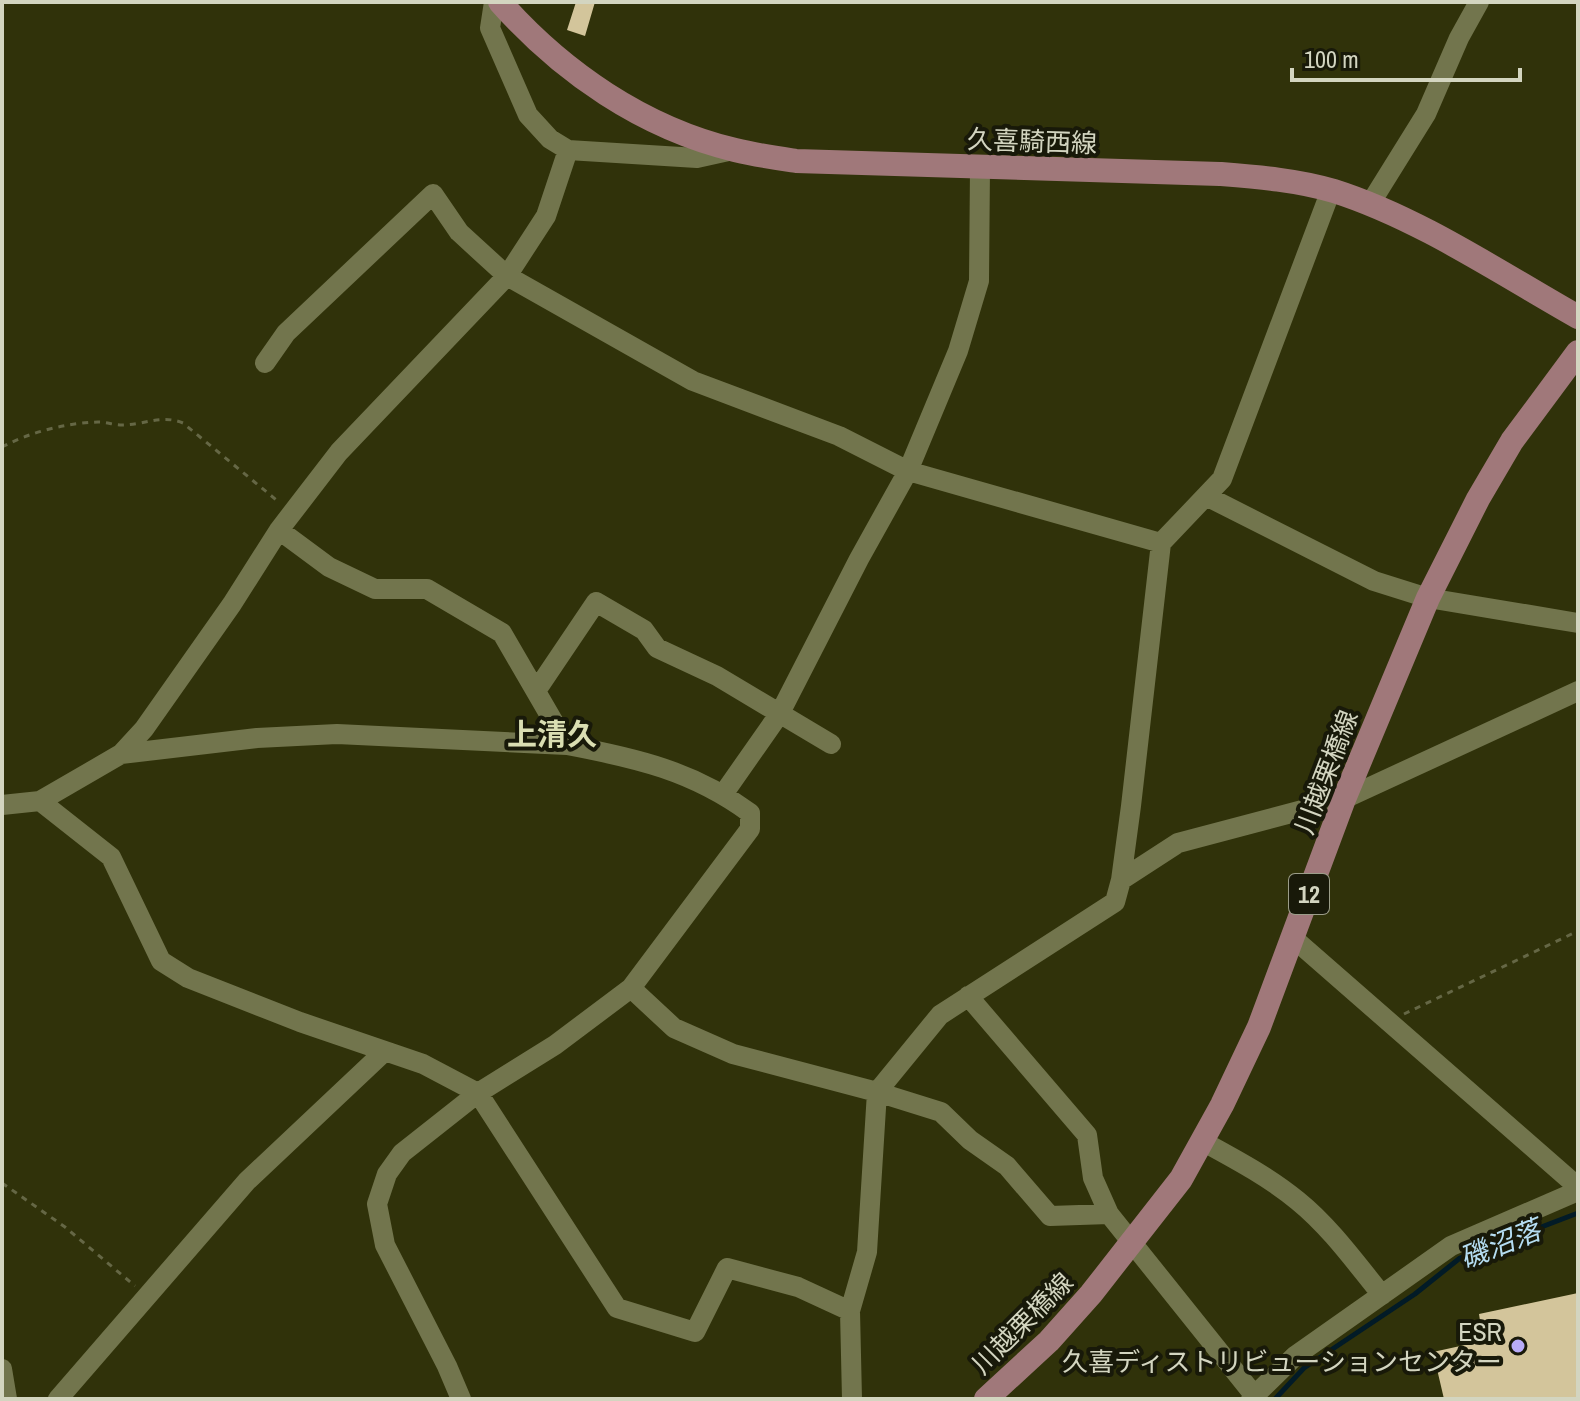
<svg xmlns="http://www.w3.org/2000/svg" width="1580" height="1401" viewBox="0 0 1580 1401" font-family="'Archivo Narrow','Noto Sans JP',sans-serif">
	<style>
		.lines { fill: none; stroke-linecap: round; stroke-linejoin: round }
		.stream { stroke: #021b27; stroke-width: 5 }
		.building { fill: #d3c59b }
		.path { stroke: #656745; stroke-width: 3; stroke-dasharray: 6 6; stroke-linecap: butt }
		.minor { stroke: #72754d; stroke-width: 20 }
		.major { stroke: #a0787a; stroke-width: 24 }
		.poi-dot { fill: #b8abf7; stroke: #181909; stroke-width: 3 }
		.labels { text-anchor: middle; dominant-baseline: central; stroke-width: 8; stroke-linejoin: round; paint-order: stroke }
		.shield { fill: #181909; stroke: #9b9d89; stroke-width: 2 }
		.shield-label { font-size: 24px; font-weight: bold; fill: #d3d5c0 }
		.street-label { font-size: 26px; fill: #d3d5c0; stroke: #181909 }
		.poi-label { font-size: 26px; fill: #d3d5c0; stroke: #181909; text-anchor: end }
		.water-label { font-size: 28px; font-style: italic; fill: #b5ddf2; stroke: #181909 }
		.quarter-label { font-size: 30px; font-weight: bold; fill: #dadeb2; stroke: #181909 }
	</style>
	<rect width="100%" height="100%" fill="#30320a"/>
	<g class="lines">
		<path class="stream" d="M1275,1399L1304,1368L1415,1294L1460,1258L1578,1213"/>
	</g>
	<path class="building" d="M576,2H595L585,36L567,30Z
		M1578,1293V1399H1444L1433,1352L1483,1341L1479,1314Z"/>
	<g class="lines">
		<path class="path" d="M2,447C30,432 66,423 98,422C106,422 114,425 122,425C145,425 161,414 183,423L280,503
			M1404,1014L1578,931
			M2,1183L65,1227L135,1286"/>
		<path class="minor" d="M494,2L490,28L528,115L550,139L568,150L697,158L733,150
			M1370,204L1426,114L1459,38L1479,2
			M265,363L286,333L433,194L459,232L507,276L693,381L839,436L908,471L1161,543
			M1206,496L1374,581L1428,598L1578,623
			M279,530L329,567L375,589H427L502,633L567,745C636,758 693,771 750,813V829L631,988L555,1045L478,1093L402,1153L387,1174L377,1204L385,1245L447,1366L461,1399
			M536,691L596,602L644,630L657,648L717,676L831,744
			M121,754L257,738L337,734L567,745
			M724,793L780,713L859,559L908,471L958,351L979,281L980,168
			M40,801L111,857L161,961L188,978L300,1022L423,1064L478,1093L617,1308L695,1332L727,1268L798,1287L850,1311
			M2,805L40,801L121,754L144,729L232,604L279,530L339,452L507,276L546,216L568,150
			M1121,880L1178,843L1344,799L1578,691
			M1293,938L1578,1187
			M631,988L674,1028L733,1054L877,1092L941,1112L970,1140L1007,1166L1050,1216L1109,1214L1254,1395
			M968,996L1087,1135L1093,1178L1109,1214
			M1202,1141C1235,1159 1269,1177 1298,1201C1330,1227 1355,1262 1382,1295
			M2,1369L7,1399
			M58,1399L247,1181L385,1051
			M852,1399L850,1311L867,1252L877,1092L940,1015L1115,902L1121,880L1131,806L1161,543L1222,479L1331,190
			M1251,1399L1295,1356L1451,1246L1578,1191"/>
		<path class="major" d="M500,2C562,72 643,128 735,150C755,155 776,158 796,161L1220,174C1258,177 1297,180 1334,191C1419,218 1500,273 1578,317
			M986,1399L1049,1341L1091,1294L1181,1179L1222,1105L1259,1027L1344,799L1428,598L1478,499L1512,441L1578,352"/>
	</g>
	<circle class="poi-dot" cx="1518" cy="1346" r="8"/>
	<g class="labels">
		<rect class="shield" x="1289" y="874" width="40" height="40" rx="6"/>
		<g class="shield-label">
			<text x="1309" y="894">12</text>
		</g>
		<g class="street-label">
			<text transform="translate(1032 141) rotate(2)">久喜騎西線</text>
			<text transform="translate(1326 772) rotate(-69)">川越栗橋線</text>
			<text transform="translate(1022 1323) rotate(-45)">川越栗橋線</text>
		</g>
		<g class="poi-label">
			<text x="1502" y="1331">ESR<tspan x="1502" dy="30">久喜ディストリビューションセンター</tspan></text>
		</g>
		<g class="water-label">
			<text transform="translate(1500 1244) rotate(-22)">磯沼落</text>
		</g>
		<g class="quarter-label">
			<text x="552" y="734">上清久</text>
		</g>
	</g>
	<rect width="1580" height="1401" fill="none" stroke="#d3d5c0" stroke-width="8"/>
	<path d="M1292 68v12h228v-12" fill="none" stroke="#d3d5c0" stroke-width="4"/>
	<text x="1304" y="68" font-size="24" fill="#d3d5c0" stroke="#181909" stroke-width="6" paint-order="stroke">100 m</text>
</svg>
